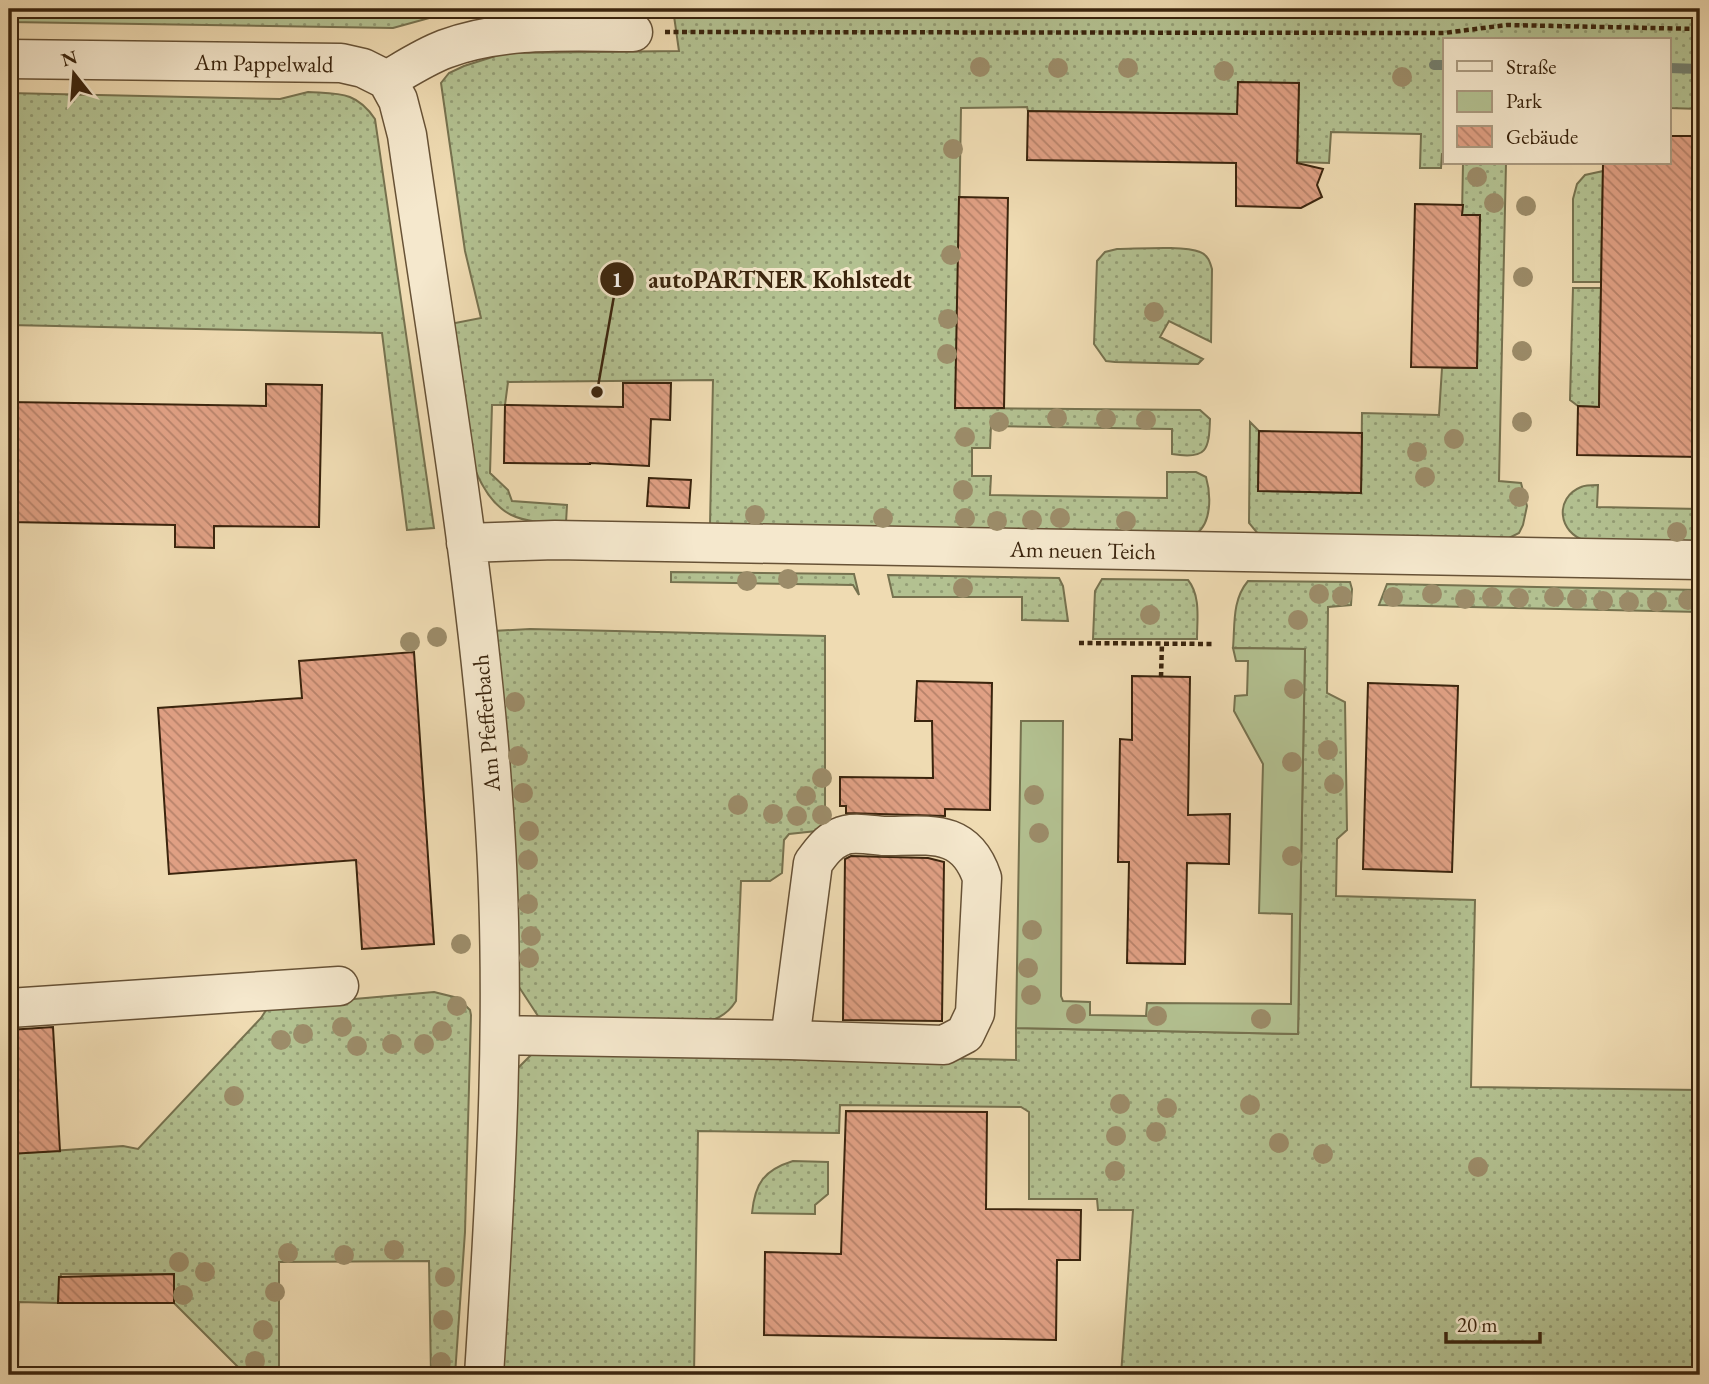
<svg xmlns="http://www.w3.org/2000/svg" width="1709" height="1384" viewBox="0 0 1709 1384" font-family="'EB Garamond',serif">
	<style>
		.grass { fill: url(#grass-dots); stroke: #76724f; stroke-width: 2 }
		.park { fill: #b3c191; stroke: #76724f; stroke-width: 2 }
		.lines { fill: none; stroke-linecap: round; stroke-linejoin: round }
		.stream { stroke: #747f6e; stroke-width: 10 }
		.building { fill: url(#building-back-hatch); stroke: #3a240d; stroke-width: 2 }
		.minor-casing { stroke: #675236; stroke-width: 41 }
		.path { stroke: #3a240d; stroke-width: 4.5; stroke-dasharray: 5 3.5; stroke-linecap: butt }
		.minor { stroke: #f5e8cd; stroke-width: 38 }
		.tree { fill: #9c8c69 }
		.labels { text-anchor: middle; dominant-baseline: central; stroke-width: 6; stroke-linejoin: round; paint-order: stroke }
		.street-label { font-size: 23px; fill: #3a240d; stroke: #f5e8cd }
		.leader { fill: none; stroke: #3a240d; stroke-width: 2.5 }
		.callout-dot { fill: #3a240d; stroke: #f5e8cd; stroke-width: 2.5 }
		.mark-label { font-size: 21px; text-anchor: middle; font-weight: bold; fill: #fff }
		.callout-label { font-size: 24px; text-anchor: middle; font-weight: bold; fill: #3a240d; stroke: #f5e8cd; stroke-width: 6; stroke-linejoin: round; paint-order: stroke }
	</style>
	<defs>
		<pattern id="grass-dots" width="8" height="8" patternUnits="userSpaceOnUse" patternTransform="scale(1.75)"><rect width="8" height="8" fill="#b3c191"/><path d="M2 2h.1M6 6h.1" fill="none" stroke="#939d75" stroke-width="1.8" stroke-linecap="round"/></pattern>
		<pattern id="building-back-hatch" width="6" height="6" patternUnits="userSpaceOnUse" patternTransform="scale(1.75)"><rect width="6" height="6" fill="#e0a084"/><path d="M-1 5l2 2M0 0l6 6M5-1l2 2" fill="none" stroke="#b7826a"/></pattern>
	</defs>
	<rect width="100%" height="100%" fill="#efdbb2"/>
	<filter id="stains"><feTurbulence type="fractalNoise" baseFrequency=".00286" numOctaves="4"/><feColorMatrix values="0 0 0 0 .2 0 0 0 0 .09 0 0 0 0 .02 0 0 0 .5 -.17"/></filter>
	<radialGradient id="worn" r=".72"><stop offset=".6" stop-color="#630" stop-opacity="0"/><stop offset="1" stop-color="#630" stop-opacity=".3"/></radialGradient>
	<path class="grass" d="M9,9H462L393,28L9,22Z
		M673,9H1700V109L1669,108V40H1445V153L1442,154L1441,168H1420L1421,134L1331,132L1329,163L1297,162L1299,84L1237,114L1028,111L1027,107L961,108L956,408L1200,410L1210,419C1209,450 1207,460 1172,454V429L991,426L990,448H972V476H991L990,495L1167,498V472H1196L1206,477C1211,494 1212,523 1196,534L710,525L713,380L508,382L505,405H492L490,473L508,490L512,501L567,505L566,523C519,523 496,518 476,472L450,324L481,318L465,251L441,83L449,73L464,66L505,53L679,51Z
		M308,92C339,94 356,91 375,119L434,528L407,530L382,333L9,325V93L280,99Z
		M1463,163H1506L1499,481L1521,483L1527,506L1523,525L1519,533L1509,538L1259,535L1249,523L1250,422L1259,431L1258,491L1361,493L1362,413L1439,415L1442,368H1477L1480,216L1462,215Z
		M1603,171L1601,282H1573V199L1577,184L1585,175Z
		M1117,249C1136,249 1184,245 1200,252C1208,255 1210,262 1212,269L1211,342L1169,321L1160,337L1203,359L1198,364L1115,362L1106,361L1094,344L1097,261L1105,252Z
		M1573,288H1601L1599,407L1578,406L1570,400Z
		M1598,485L1597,507L1700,509V544L1586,541C1558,533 1554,498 1581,487C1585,485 1593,485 1598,485Z
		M671,572L854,574L859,595L853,585L671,582Z
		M888,575L1059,578L1063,586L1068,621L1022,620V597H893Z
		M1102,579L1188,580C1201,596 1197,619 1197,639H1093L1095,591Z
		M1248,581L1350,582L1352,589L1351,605L1328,607L1327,693L1345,702L1347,830L1337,839L1336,896L1475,900L1471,1087L1700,1090V1375H1121L1133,1210H1098L1097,1199H1029V1112L1021,1107L840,1105L839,1133L698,1131L694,1375H501L516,1070L532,1054L561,1049L1016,1060V1028L1298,1034L1305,649L1233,648C1235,624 1232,600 1248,581Z
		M1387,584L1700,590V612L1379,605Z
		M530,629L825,636V822L835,829L789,834L784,840L782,873L770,881H741L736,1001C726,1017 714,1020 696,1025L547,1020L538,1016L519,987L493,631Z
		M434,992L458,998L470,1010L471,1015L465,1232L455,1375H431L429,1261L279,1262V1375H246L174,1303L173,1274H61L58,1303L19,1302L18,1375H9V1154L123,1146L138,1149L261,1018L270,1004H297Z
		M793,1161L828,1162V1194L815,1205V1214L752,1213C755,1183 764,1170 793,1161Z"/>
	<path class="park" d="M1233,648L1305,649L1298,1034L1016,1028L1021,721H1063L1061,996L1063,1001L1090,1002V1015L1146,1016L1147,1003L1291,1004L1292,914L1259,913L1263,764L1234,711L1235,696L1247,695L1248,661H1236Z"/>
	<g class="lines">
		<path class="stream" d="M1422,9L1427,13
			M1434,65H1445
			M1669,68L1700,69"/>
	</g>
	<path class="building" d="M1238,82L1299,83L1297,163L1323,169L1317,185L1322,197L1301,208L1236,206V163L1027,160L1028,111L1237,114Z
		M1669,136H1700V457L1577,455L1578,406L1599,407L1603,163H1669Z
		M959,197L1008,198L1004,408H955Z
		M1415,204L1463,205L1462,215H1480L1477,368L1411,367Z
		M623,383H671L670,420L651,419L649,466L590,463V464L504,463L505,405L623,407Z
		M266,384L322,385L319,527L214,526V548L175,547V525L9,522V402L266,406Z
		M1259,431L1362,433L1361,493L1258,491Z
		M649,478L691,480L689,508L647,506Z
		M414,652L434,944L362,949L356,860L169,874L158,708L302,698L299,661Z
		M1132,676L1190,677L1188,815L1230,814L1229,864L1187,863L1185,964L1127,963L1129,862H1118L1120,739L1132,740Z
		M917,681L992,683L990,810L945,809V816L846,813V806H840V777L933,778L932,721H915Z
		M1368,683L1458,686L1452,872L1363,869Z
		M851,856L928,858L944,862L942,1021L843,1020L845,859Z
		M53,1027L60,1151L9,1154V1030Z
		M846,1111L987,1112L986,1209L1081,1210L1080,1260H1057L1056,1340L764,1335L765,1252L841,1254Z
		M174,1274V1303H58L59,1277Z"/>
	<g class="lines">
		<defs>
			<path id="minor" d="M9,59L341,63L363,68L387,80
				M387,80L398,100L407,135C439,360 479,585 494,812C507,1000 496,1187 484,1375
				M387,80C406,69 424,57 445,49C504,27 571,32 633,32
				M466,543L555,540L1700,560
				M9,1008L339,986
				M500,1035L790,1040L944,1045L965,1034L975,1013L982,878C965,827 928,836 883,836C871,835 851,831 840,837C828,842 821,852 813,863L790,1040"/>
		</defs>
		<use href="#minor" class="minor-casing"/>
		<path class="path" d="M665,32L1444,33L1507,25L1700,29
			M1079,643L1212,644
			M1161,677L1162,643"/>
		<use href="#minor" class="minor"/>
	</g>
	<g class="tree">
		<circle cx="980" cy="67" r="10"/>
		<circle cx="1058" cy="68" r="10"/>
		<circle cx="1128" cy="68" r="10"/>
		<circle cx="1224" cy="71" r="10"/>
		<circle cx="1402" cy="77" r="10"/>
		<circle cx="953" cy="149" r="10"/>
		<circle cx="1477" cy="177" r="10"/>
		<circle cx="1494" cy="203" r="10"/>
		<circle cx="1526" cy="206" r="10"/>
		<circle cx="951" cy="255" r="10"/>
		<circle cx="1523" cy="277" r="10"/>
		<circle cx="1154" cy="312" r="10"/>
		<circle cx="948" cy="319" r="10"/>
		<circle cx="1522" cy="351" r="10"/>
		<circle cx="947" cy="354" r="10"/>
		<circle cx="1057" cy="418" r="10"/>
		<circle cx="1106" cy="419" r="10"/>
		<circle cx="1146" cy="420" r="10"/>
		<circle cx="999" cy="422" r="10"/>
		<circle cx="1522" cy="422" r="10"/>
		<circle cx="965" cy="437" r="10"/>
		<circle cx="1454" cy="439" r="10"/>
		<circle cx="1417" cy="452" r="10"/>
		<circle cx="1425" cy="477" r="10"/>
		<circle cx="963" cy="490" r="10"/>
		<circle cx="1519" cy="497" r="10"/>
		<circle cx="755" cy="515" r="10"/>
		<circle cx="883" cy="518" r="10"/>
		<circle cx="965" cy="518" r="10"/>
		<circle cx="1060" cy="518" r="10"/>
		<circle cx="1032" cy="520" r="10"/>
		<circle cx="997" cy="521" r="10"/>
		<circle cx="1126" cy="521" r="10"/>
		<circle cx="1677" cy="532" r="10"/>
		<circle cx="788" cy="579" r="10"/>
		<circle cx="747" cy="581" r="10"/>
		<circle cx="963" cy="588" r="10"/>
		<circle cx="1319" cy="594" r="10"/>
		<circle cx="1432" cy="594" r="10"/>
		<circle cx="1342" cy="596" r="10"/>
		<circle cx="1393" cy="597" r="10"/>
		<circle cx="1492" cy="597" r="10"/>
		<circle cx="1554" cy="597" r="10"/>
		<circle cx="1519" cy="598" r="10"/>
		<circle cx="1465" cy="599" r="10"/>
		<circle cx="1577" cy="599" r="10"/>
		<circle cx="1688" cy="600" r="10"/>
		<circle cx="1603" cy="601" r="10"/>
		<circle cx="1629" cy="602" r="10"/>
		<circle cx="1657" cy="602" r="10"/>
		<circle cx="1150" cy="615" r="10"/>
		<circle cx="1298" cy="620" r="10"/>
		<circle cx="437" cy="637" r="10"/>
		<circle cx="410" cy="642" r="10"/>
		<circle cx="1294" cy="689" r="10"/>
		<circle cx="515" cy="702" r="10"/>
		<circle cx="1328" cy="750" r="10"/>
		<circle cx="518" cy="756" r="10"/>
		<circle cx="1292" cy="762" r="10"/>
		<circle cx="822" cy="778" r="10"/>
		<circle cx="1334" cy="784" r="10"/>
		<circle cx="523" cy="793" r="10"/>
		<circle cx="1034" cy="795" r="10"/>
		<circle cx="806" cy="796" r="10"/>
		<circle cx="738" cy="805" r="10"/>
		<circle cx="773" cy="814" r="10"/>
		<circle cx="822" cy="815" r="10"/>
		<circle cx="797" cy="816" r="10"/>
		<circle cx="529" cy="831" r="10"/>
		<circle cx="1039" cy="833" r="10"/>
		<circle cx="1292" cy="856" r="10"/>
		<circle cx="528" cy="860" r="10"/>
		<circle cx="528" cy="904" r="10"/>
		<circle cx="1032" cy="930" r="10"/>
		<circle cx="531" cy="936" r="10"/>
		<circle cx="461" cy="944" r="10"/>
		<circle cx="529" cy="958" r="10"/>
		<circle cx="1028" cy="968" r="10"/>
		<circle cx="1031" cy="995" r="10"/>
		<circle cx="457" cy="1006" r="10"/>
		<circle cx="1076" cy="1014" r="10"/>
		<circle cx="1157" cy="1016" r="10"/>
		<circle cx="1261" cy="1019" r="10"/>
		<circle cx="342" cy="1027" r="10"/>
		<circle cx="442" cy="1031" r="10"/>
		<circle cx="303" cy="1034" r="10"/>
		<circle cx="281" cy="1040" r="10"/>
		<circle cx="392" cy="1044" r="10"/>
		<circle cx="424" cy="1044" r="10"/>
		<circle cx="357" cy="1046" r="10"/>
		<circle cx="234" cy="1096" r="10"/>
		<circle cx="1120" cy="1104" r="10"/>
		<circle cx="1250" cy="1105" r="10"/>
		<circle cx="1167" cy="1108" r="10"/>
		<circle cx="1156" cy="1132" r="10"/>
		<circle cx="1116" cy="1136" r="10"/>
		<circle cx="1279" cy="1143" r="10"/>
		<circle cx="1323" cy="1154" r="10"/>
		<circle cx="1478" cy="1167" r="10"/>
		<circle cx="1115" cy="1171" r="10"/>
		<circle cx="394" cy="1250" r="10"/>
		<circle cx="288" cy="1253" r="10"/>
		<circle cx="344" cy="1255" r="10"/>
		<circle cx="179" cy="1262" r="10"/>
		<circle cx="205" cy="1272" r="10"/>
		<circle cx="445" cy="1277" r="10"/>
		<circle cx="275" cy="1292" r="10"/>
		<circle cx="183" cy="1295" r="10"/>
		<circle cx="443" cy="1320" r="10"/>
		<circle cx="263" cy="1330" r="10"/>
		<circle cx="255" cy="1361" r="10"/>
		<circle cx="441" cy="1362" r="10"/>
	</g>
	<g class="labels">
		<g class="street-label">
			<text transform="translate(264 63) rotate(1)">Am Pappelwald</text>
			<text transform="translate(1083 550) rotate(1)">Am neuen Teich</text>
			<text transform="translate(486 723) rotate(-95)">Am Pfefferbach</text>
		</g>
	</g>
	<path class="leader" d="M597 392L617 279"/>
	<g class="callout-dot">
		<circle cx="597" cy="392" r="7"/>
		<circle cx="617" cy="279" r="18"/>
	</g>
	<g class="mark-label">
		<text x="617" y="287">1</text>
	</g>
	<g class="callout-label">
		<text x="780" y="288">autoPARTNER Kohlstedt</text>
	</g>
	<rect width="1709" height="1384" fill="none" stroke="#efdbb2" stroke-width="35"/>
	<rect x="10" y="10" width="1688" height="1363" fill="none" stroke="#3a240d" stroke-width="3.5"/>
	<rect x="18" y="18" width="1674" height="1349" fill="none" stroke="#3a240d" stroke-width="2"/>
	<rect x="1443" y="38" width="228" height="126" fill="#f5e8cd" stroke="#aa9a80" stroke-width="2"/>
	<rect x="1457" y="61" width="35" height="10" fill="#f5e8cd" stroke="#aa9a80" stroke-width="2"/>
	<text x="1506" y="74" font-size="21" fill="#3a240d">Straße</text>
	<rect x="1457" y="91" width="35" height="21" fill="#b3c191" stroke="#aa9a80" stroke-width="2"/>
	<text x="1506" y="108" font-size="21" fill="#3a240d">Park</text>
	<rect x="1457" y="126" width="35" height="21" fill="url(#building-back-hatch)" stroke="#aa9a80" stroke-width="2"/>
	<text x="1506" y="144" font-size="21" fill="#3a240d">Gebäude</text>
	<g transform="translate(74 74) rotate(343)" stroke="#f5e8cd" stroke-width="5" paint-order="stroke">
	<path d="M0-5L12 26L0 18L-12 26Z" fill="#3a240d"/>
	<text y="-10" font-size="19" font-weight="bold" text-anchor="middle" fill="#3a240d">N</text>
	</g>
	<path d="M1446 1332v10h94v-10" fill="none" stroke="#3a240d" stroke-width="3.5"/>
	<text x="1457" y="1332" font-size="21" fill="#3a240d" stroke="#f5e8cd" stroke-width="5" paint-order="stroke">20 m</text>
	<rect width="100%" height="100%" filter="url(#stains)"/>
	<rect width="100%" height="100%" fill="url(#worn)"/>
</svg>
